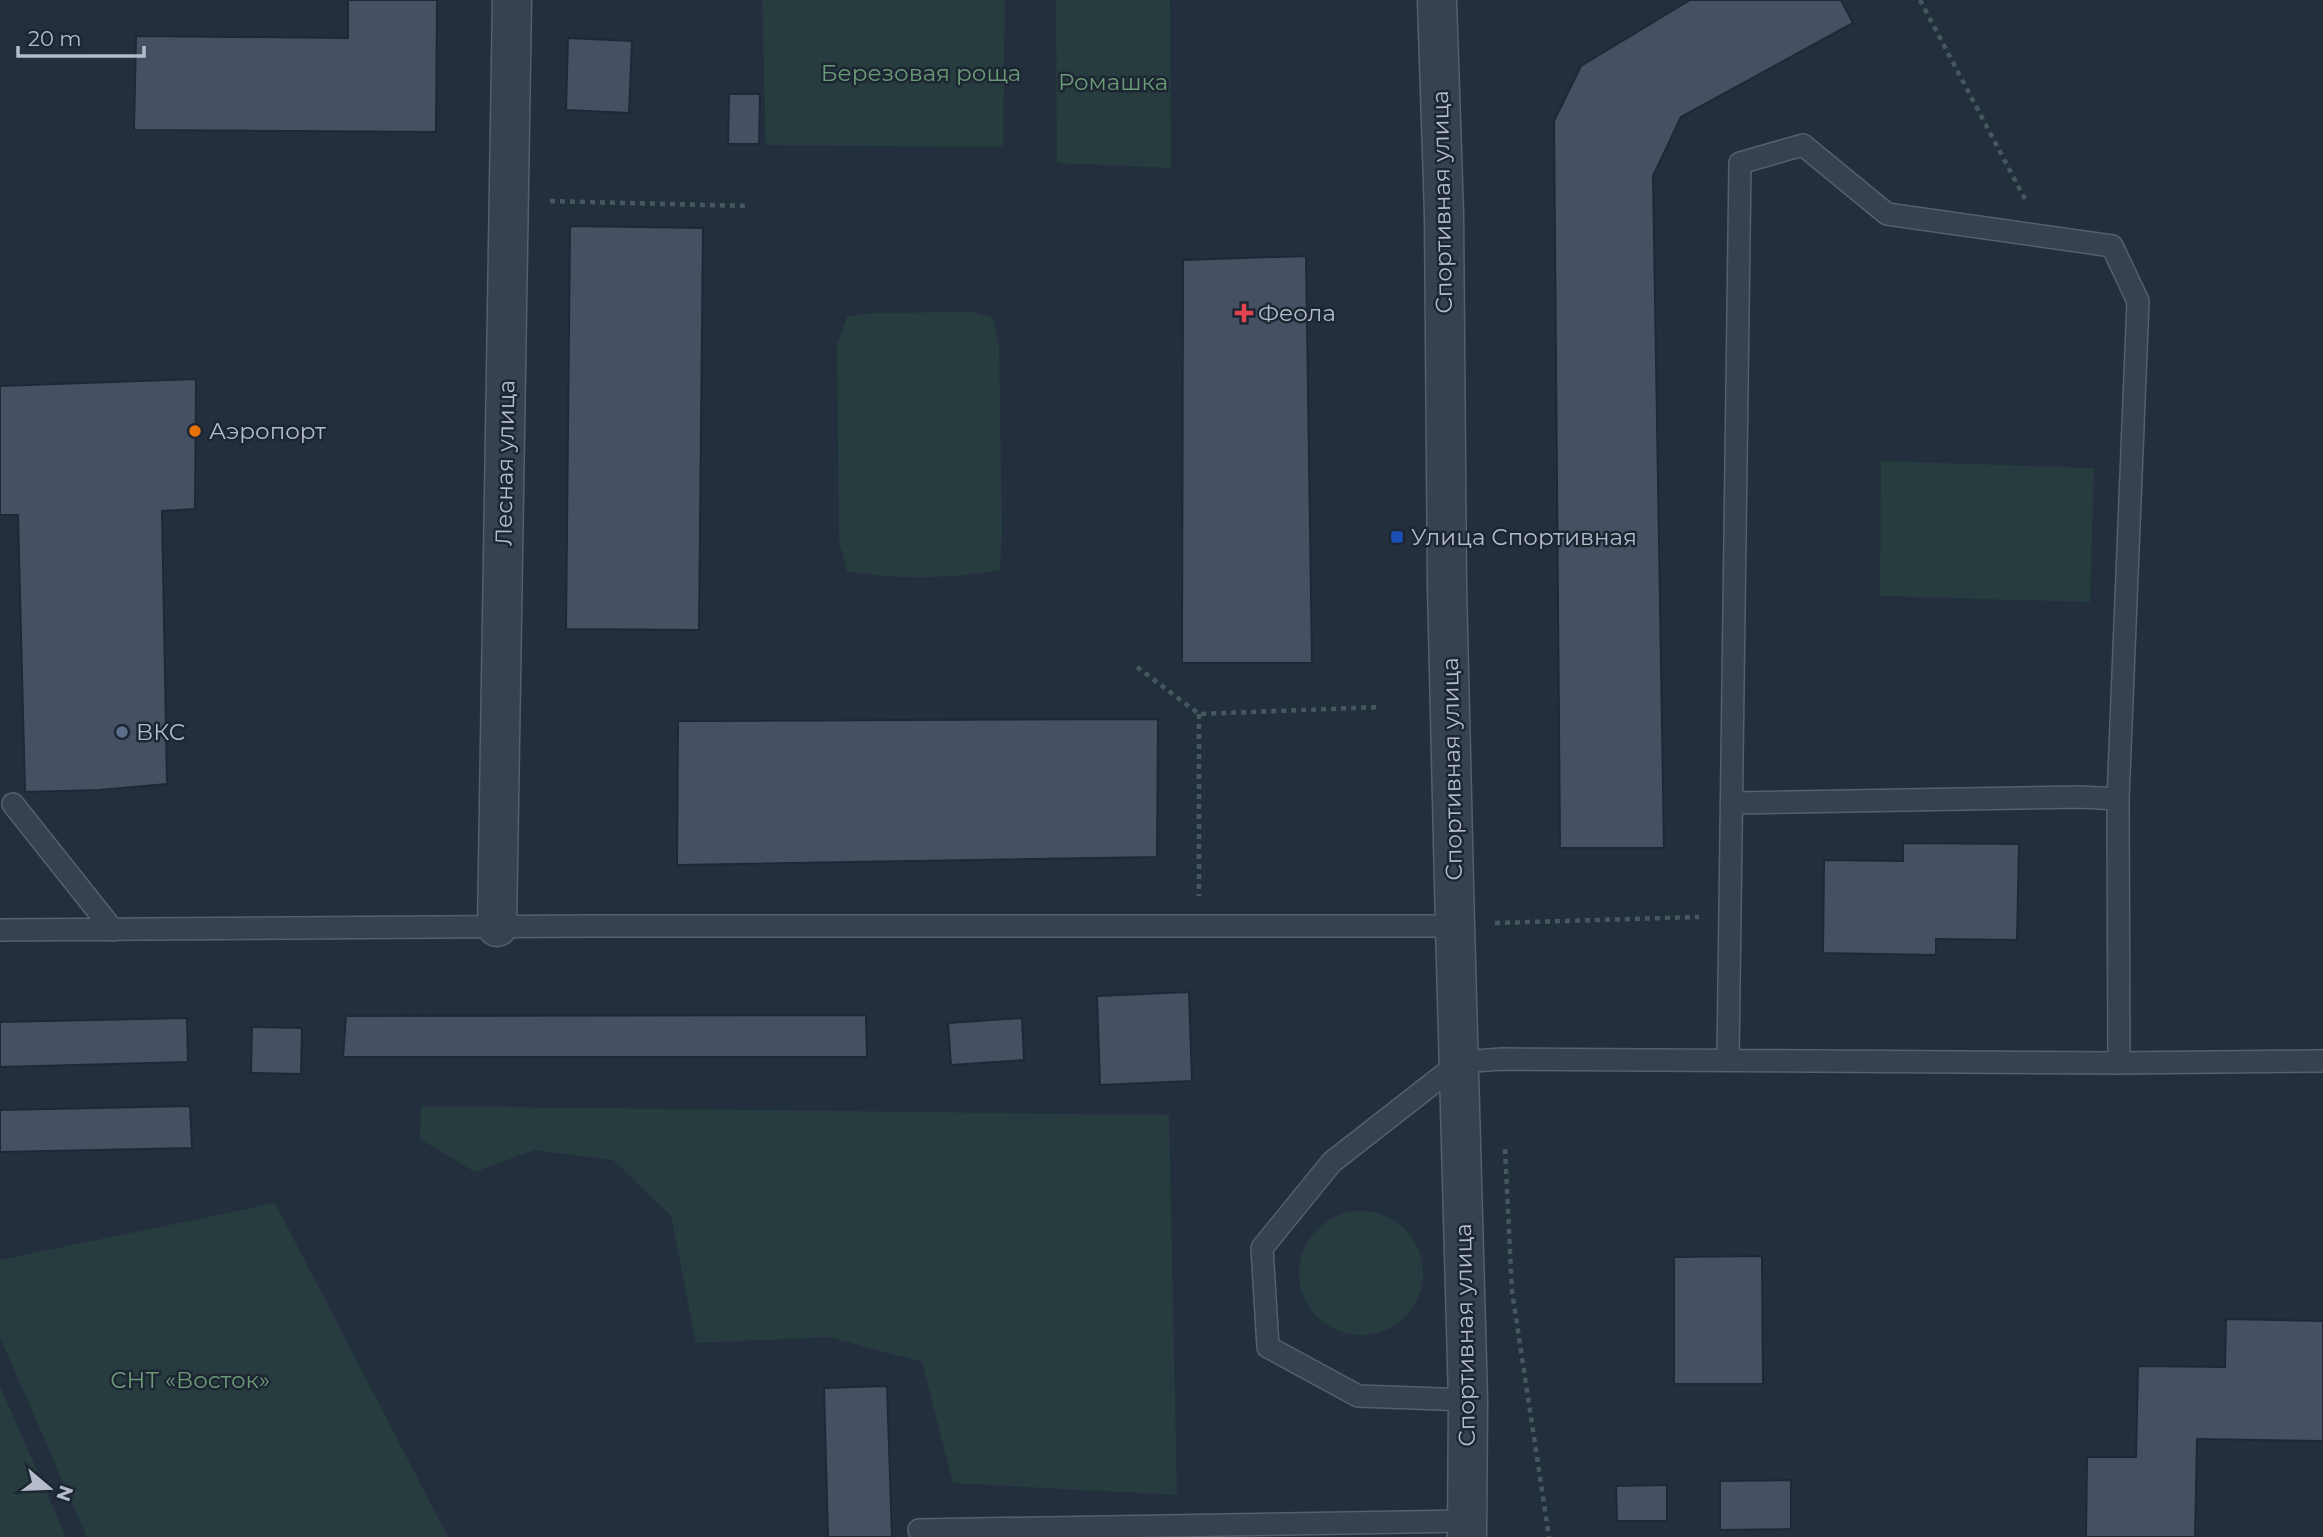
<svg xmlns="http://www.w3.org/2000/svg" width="2323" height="1537" viewBox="0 0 2323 1537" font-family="Montserrat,sans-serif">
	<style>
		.green { fill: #263c3f }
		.building { fill: #455162; stroke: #1f2835; stroke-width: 2 }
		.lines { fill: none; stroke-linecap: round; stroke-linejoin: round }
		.service-casing { stroke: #565f6c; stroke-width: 24 }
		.minor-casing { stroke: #565f6c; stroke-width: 41 }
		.tertiary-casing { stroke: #565f6c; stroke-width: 41 }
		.path { stroke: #44595c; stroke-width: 4.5; stroke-dasharray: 5 5; stroke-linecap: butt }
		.service { stroke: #38414e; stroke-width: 21 }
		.minor { stroke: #38414e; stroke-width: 38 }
		.tertiary { stroke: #38414e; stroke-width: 38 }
		.health-dot { fill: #e0444e; stroke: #1d2633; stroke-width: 2.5 }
		.food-dot { fill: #e8710a; stroke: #1d2633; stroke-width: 2.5 }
		.transit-dot { fill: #1a4fb4; stroke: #1d2633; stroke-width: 2.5 }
		.service-dot { fill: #5c6f8a; stroke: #1d2633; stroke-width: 2.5 }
		.labels { text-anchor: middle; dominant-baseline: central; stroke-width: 5; stroke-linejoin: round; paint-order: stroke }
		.park-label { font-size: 23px; fill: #6b9a76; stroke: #1d2633 }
		.street-label { font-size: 23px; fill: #b4bcc9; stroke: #1d2633 }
		.poi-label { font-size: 23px; fill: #b4bcc9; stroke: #1d2633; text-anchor: start }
	</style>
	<rect width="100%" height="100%" fill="#242f3e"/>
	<path class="green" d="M762,0H1005L1003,147L766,145Z
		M1056,0H1170L1171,168L1057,163Z
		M972,312L993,318L999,345L1002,530L1000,570C949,579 897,580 847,571L839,540L837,344L847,317L872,313Z
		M1881,461L2094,468L2090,602L1880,596Z
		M421,1106L1169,1115L1177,1495L953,1483L922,1362L829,1337L696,1343L671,1216L613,1160L534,1150L475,1172L420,1139Z
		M275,1203L448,1537H87L0,1337V1260Z
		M1299 1273a62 62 0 1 1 124 0a62 62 0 1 1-124 0Z
		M0,1386L66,1537H0Z"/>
	<path class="building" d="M348,0H437L436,132L134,130L136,36L348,38Z
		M1690,0H1841L1853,23L1681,117L1653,176L1664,848H1560L1554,121L1581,66Z
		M568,38L632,41L629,113L566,110Z
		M729,94H760L759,144H728Z
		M570,226L703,228L699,630L566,629Z
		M1306,256L1312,663H1182L1183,260Z
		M196,379L195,509L162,511L167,784L99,790L25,792L18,515H0V386Z
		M1158,719L1157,857L677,865L678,721Z
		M1903,843L2019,844L2017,940L1936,939V955L1823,953L1824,860L1903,861Z
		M1189,992L1192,1081L1100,1085L1097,996Z
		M866,1015L867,1057H343L346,1016Z
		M187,1018L188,1062L0,1067V1022Z
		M1022,1018L1024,1060L951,1065L948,1023Z
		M252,1027L302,1028L301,1074L251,1073Z
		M190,1106L192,1148L0,1152V1110Z
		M1762,1256L1763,1384H1674V1257Z
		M2226,1319L2323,1321V1441L2197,1439L2195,1537H2086L2087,1457H2136L2138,1366L2225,1367Z
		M887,1386L892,1537H828L824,1388Z
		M1791,1480V1529L1720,1530V1481Z
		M1667,1485V1521H1617L1616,1486Z"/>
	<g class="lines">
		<defs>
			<path id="service" d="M1732,803L2080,797L2118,799L2119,1063
				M13,804L113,930
				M0,930L590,926H1455
				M1728,1059L1740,163L1803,145L1887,214L2112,246L2138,301L2118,799
				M1468,1400L1358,1396L1268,1347L1262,1248L1332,1162L1460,1062L1502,1059L2119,1063L2323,1061
				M919,1530L1466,1521"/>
			<path id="minor" d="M497,927L512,0"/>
			<path id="tertiary" d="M1437,0L1444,214L1447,586L1455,926L1468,1400L1467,1537"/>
		</defs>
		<use href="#service" class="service-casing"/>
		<use href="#minor" class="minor-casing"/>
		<use href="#tertiary" class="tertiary-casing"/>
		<path class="path" d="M1920,0L2026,201
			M550,201L748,206
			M1137,667L1199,714L1381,707
			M1199,714V896
			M1495,923L1699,917
			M1505,1149L1512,1291L1549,1537"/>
		<use href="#service" class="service"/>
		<use href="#minor" class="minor"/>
		<use href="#tertiary" class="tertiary"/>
	</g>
	<path class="health-dot" d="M1240.5 302.5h7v7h7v7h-7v7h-7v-7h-7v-7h7z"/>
	<circle class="food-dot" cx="195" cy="431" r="7"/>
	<rect class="transit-dot" x="1390" y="530" width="14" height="14" rx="3.5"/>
	<circle class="service-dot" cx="122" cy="732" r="7"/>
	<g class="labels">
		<g class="park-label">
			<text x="921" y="73">Березовая роща</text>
			<text x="1113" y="82">Ромашка</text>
			<text x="190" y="1380">СНТ «Восток»</text>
		</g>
		<g class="street-label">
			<text transform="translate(1442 202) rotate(-91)">Спортивная улица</text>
			<text transform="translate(505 463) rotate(-89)">Лесная улица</text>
			<text transform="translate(1452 769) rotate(-91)">Спортивная улица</text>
			<text transform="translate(1465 1335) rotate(-91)">Спортивная улица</text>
		</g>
		<g class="poi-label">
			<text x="1258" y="313">Феола</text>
			<text x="209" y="431">Аэропорт</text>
			<text x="1411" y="537">Улица Спортивная</text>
			<text x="136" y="732">ВКС</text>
		</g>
	</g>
	<g transform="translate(49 1488) rotate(109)" stroke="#1d2633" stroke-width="5" paint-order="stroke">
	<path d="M0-5L12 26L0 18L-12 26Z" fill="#b4bcc9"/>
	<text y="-10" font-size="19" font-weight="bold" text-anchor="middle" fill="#b4bcc9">N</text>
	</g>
	<path d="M18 46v10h126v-10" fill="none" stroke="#b4bcc9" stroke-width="3.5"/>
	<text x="28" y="46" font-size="21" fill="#b4bcc9" stroke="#1d2633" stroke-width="5" paint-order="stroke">20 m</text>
</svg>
